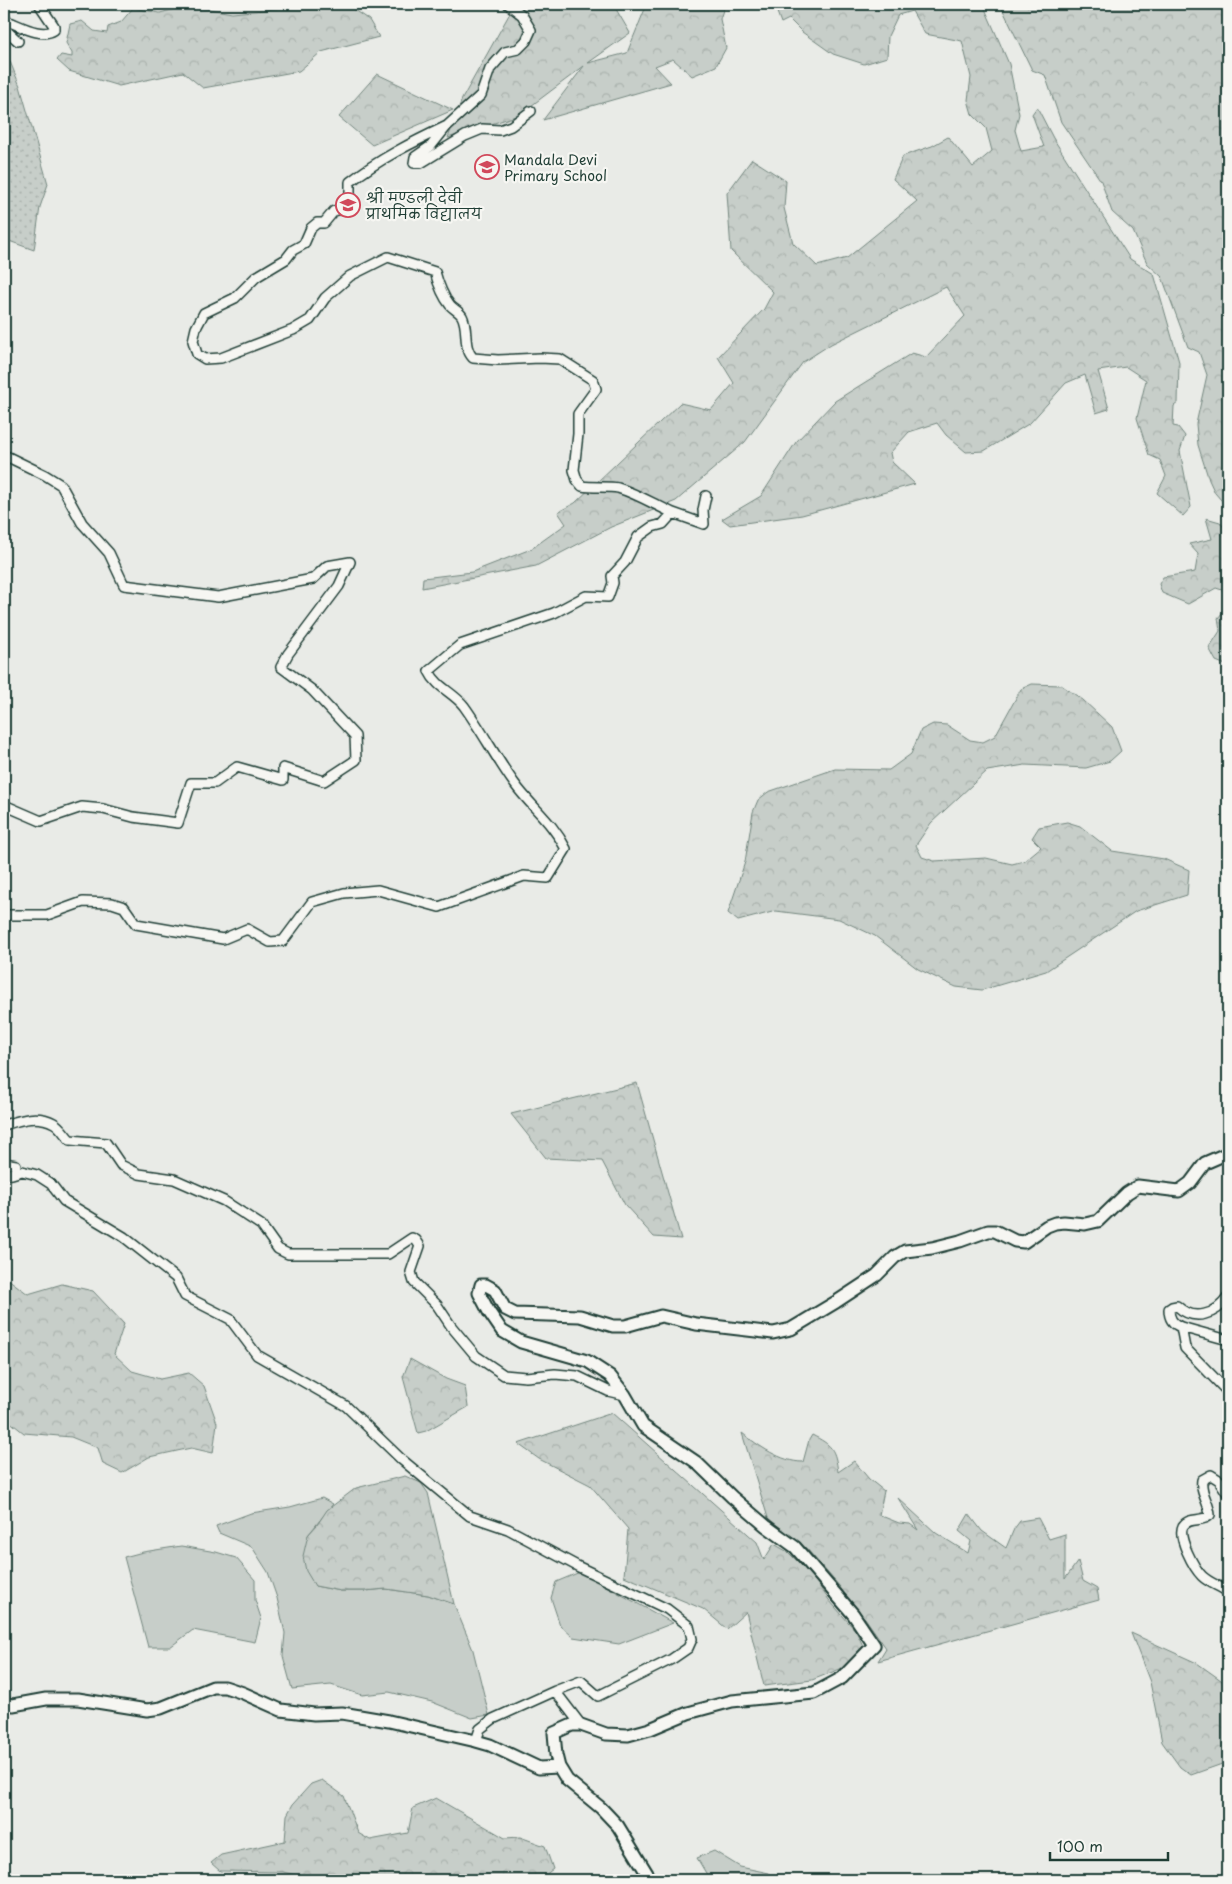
<svg xmlns="http://www.w3.org/2000/svg" width="1232" height="1884" viewBox="0 0 1232 1884" font-family="'Playpen Sans','Playpen Sans Deva',sans-serif">
	<style>
		.green { fill: #c7cec9; stroke: #73867e }
		.forest { fill: url(#forest-crowns); stroke: #73867e }
		.park { fill: url(#park-dots); stroke: #73867e }
		.lines { fill: none; stroke-linecap: round; stroke-linejoin: round }
		.minor-casing { stroke: #1f3d34; stroke-width: 12 }
		.major-casing { stroke: #1f3d34; stroke-width: 15 }
		.minor { stroke: #f6f6f2; stroke-width: 9 }
		.major { stroke: #f6f6f2; stroke-width: 11 }
		.labels { text-anchor: middle; dominant-baseline: central; stroke-width: 4.5; stroke-linejoin: round; paint-order: stroke }
		.poi-label { font-size: 14px; fill: #1f3d34; stroke: #f6f6f2; text-anchor: start }
	</style>
	<defs>
		<pattern id="forest-crowns" width="20" height="18" patternUnits="userSpaceOnUse" patternTransform="scale(1.25)"><rect width="20" height="18" fill="#c7cec9"/><path d="M2 6a3 3 0 1 1 6 0M12 15a3 3 0 1 1 6 0" fill="none" stroke="#aab2ad"/></pattern>
		<pattern id="park-dots" width="8" height="8" patternUnits="userSpaceOnUse" patternTransform="scale(1.25)"><rect width="8" height="8" fill="#c7cec9"/><path d="M2 2h.1M6 6h.1" fill="none" stroke="#aab2ad" stroke-width="1.8" stroke-linecap="round"/></pattern>
	</defs>
	<rect width="100%" height="100%" fill="#e9ebe7"/>
	<filter id="ink" filterUnits="userSpaceOnUse"><feTurbulence type="fractalNoise" baseFrequency=".02" numOctaves="2"/><feDisplacementMap in="SourceGraphic" scale="10" xChannelSelector="R" yChannelSelector="G"/><feConvolveMatrix kernelMatrix="1 2 1 2 8 2 1 2 1" color-interpolation-filters="sRGB"/></filter>
	<g filter="url(#ink)">
		<path class="green" d="M322,1498L333,1504L308,1535L315,1586L341,1591H365L386,1589L428,1595L454,1604L473,1650L489,1715L472,1718L432,1702L389,1692L362,1695L331,1685L292,1689L283,1656L285,1633L277,1598L268,1572L252,1547L219,1533L216,1526L251,1513L290,1507Z
			M181,1546L216,1552L236,1558L255,1580V1600L261,1618L255,1642L193,1630L170,1647H148L124,1557L143,1552Z
			M580,1572L673,1623L619,1644L573,1637L560,1625L551,1598L556,1582Z
			M714,1851L740,1867L769,1873L776,1880H710L697,1858Z"/>
		<path class="forest" d="M286,4H345L369,20L379,37L321,52L299,71L203,88L183,72L119,86L69,71L57,60L61,55L72,57V53L66,43L70,24L82,21L94,31L107,33L108,27L121,22L133,8L160,13L179,8L209,9L232,13L287,8Z
			M515,4H613L630,33L588,63L627,53L647,4H723L724,7L720,19L726,48L716,66L692,76L673,59L655,66L671,83L543,120L584,66L519,115L448,138L462,99Z
			M774,4H983L1009,64L1019,114L1015,130L1021,151L1044,147L1032,114L1037,107L1053,138L1130,259L1154,274L1179,362L1178,403L1174,406L1173,426L1178,427L1185,436L1180,451L1191,507L1183,516L1157,493L1166,476L1160,460L1149,455L1137,418L1146,380L1126,367L1098,371L1109,409L1096,413L1085,375L1066,383L1030,423L984,451L966,452L946,435L937,423L909,432L890,453L892,462L915,484L802,515L730,525L722,519L761,496L796,442L835,401L912,353L926,357L965,316L946,287L831,344L803,362L745,442L676,501L611,527L536,566L422,588L423,578L472,572L531,549L566,524L558,512L575,503L680,403L711,410L734,383L718,357L764,309L773,292L731,251L727,193L752,159L786,181L784,208L793,243L817,266L847,258L917,201L893,179L903,156L932,146L948,137L973,167L992,151L986,128L972,114L968,100L971,77L962,41L925,34L912,11L898,15L888,36L887,57L864,64L833,54L802,32L789,19L781,23Z
			M1000,4H1228V508L1215,493L1209,480L1198,445L1196,424L1207,375L1199,352L1188,347L1162,277L1147,263L1133,231L1112,212L1101,181L1061,122L1045,75L1032,70Z
			M377,74L453,110L372,145L339,117Z
			M1206,518L1220,522L1228,533V592L1216,588L1188,604L1162,593L1159,584L1163,577L1195,572L1198,554L1189,544L1212,539Z
			M1228,606V666L1216,661L1209,648L1220,631L1218,618Z
			M1032,684L1061,685L1083,700L1112,727L1121,751L1110,761L1086,768L1025,765L987,771L931,823L916,845L922,857L934,861L986,858L1012,864L1024,861L1041,847L1032,838L1039,827L1067,822L1080,826L1112,851L1164,859L1189,870L1187,895L1136,911L1046,971L982,990L956,987L918,969L875,936L839,919L776,911L738,921L728,913L745,862L753,812L758,800L768,792L835,769L889,770L911,754L921,730L933,724L947,725L970,740L983,742L995,736L1021,689Z
			M637,1083L681,1239L654,1237L625,1205L602,1161L546,1158L511,1114Z
			M4,1276L28,1294L62,1284L93,1291L124,1324L114,1354L132,1371L160,1379L189,1373L204,1386L217,1423L213,1453L191,1448L149,1457L122,1473L103,1464L98,1448L71,1437L24,1433L9,1421L4,1420Z
			M410,1359L446,1379L465,1386L468,1407L426,1431L418,1433L403,1377Z
			M612,1413L757,1542L764,1560L774,1544L788,1552L812,1576L829,1600L856,1631L863,1646L858,1662L812,1680L764,1686L746,1612L727,1629L703,1609L624,1576L628,1529L590,1485L539,1459L518,1444Z
			M742,1433C759,1446 781,1462 803,1462L809,1440L812,1435C832,1445 835,1449 838,1472L854,1461L869,1479L884,1491L879,1515L899,1523L910,1524L918,1530L898,1498L936,1533L968,1553L971,1541L959,1531L969,1514L982,1531L1006,1548L1014,1529L1020,1521L1038,1518L1049,1539L1065,1534V1579L1078,1561L1083,1581L1097,1589L1099,1600L878,1661L886,1648L865,1618L854,1610L840,1587L807,1549L768,1518Z
			M405,1476L421,1483L428,1493L454,1604L428,1595L386,1589L365,1591H341L315,1586L306,1571L303,1556L308,1535L317,1525L327,1510L356,1488Z
			M1131,1633L1197,1663L1228,1685V1766L1222,1764L1191,1775L1180,1767L1162,1742L1150,1682Z
			M322,1780L344,1796L358,1833L370,1840L408,1833L413,1808L436,1798L505,1838L520,1837L545,1846L553,1869L539,1880H295V1875L283,1872L220,1871L211,1863L221,1855L285,1841L287,1815L293,1804L311,1784Z"/>
		<path class="park" d="M4,47L20,86L48,184L40,207L34,250L9,241L4,206Z"/>
		<g class="lines">
			<defs>
				<path id="minor" d="M4,20C18,24 40,39 54,30V26L39,4
					M4,26L8,32L18,41
					M531,111L511,126L500,130L482,129L465,136L421,163H414L415,157L431,146L447,126C413,142 379,159 350,182V199L342,209L334,211L324,223H317L311,228L304,244L293,250L286,259L256,277L235,298L204,313L196,328L193,341L197,354L205,359L221,358L293,330L310,320L325,298L350,276L388,257L435,272C438,283 442,295 450,305C453,309 459,311 462,316C469,329 462,346 473,358L498,360L540,358L560,359L593,380L596,389L578,414V434L574,470L577,480L582,486C593,488 609,486 618,488C638,494 655,505 673,513
					M447,126L481,95L490,69L505,52L518,49L526,41L531,30L522,15L508,4
					M4,455L45,475L61,485L82,523L109,553L124,585L218,597L313,579L327,566L350,562L339,586L288,654L281,667L312,690L355,736L356,760L324,781L283,768V780L237,767L215,783H191L178,823L133,817L103,809L82,807L41,821L4,805
					M4,915H47L83,902L112,903L124,907L136,924L223,939L247,929L270,942L283,941L312,902L344,893L378,890L439,907L524,876L548,878L566,849C552,821 531,807 514,783C496,758 482,731 464,706C453,692 437,688 429,671L460,645L554,613L586,596L608,597L613,583L612,576L625,562L638,537L652,527L663,524L673,513L704,524L703,510L706,496
					M4,1125C20,1120 37,1114 54,1123C60,1126 65,1135 70,1140L106,1143L121,1165L139,1174L174,1179L224,1201L261,1225L278,1249L288,1254H388L412,1238L416,1240L420,1246L411,1272L414,1282L437,1305L451,1326L476,1356L504,1375L526,1377L555,1374L577,1376L608,1391L625,1395
					M4,1163L16,1165L12,1174L4,1175
					M12,1174L22,1171L37,1175L51,1184L64,1201L124,1237L176,1278L185,1296L230,1319L257,1355L346,1406L401,1459L470,1516L508,1529L579,1567L667,1609L689,1626L692,1639L688,1648L672,1659L598,1696L581,1681L555,1691L581,1725
					M1228,1297C1216,1315 1194,1322 1177,1306L1172,1307L1169,1309C1169,1318 1172,1324 1181,1327L1185,1348L1228,1392
					M1181,1327L1228,1340
					M1228,1494L1219,1480L1211,1475L1202,1480C1200,1493 1209,1502 1210,1515C1202,1523 1190,1516 1183,1526C1177,1537 1194,1568 1202,1576C1209,1583 1220,1586 1228,1592
					M476,1741L480,1729L493,1719L555,1691"/>
				<path id="major" d="M4,1703L13,1705L46,1699H78L147,1710L161,1708L213,1687H225L243,1693L281,1710L314,1714L342,1713L389,1721L476,1741L490,1745L539,1768L559,1767
					M651,1880L618,1826L601,1808L567,1780L559,1767L556,1755L554,1733L572,1725H581L606,1734L628,1735L650,1729L688,1713L732,1701L814,1693L842,1678L874,1645L853,1614L795,1547L766,1526L732,1497L696,1462L643,1426L625,1395L610,1376L587,1361L521,1342L502,1331L489,1312L479,1293L481,1285H486L495,1290L505,1309L515,1314L580,1316L613,1326H625L661,1316L696,1324L773,1333L791,1329L836,1302L877,1275L895,1257L905,1251L932,1248L960,1241L988,1231H995L1015,1241L1024,1242L1047,1226L1055,1223L1064,1222L1085,1224L1098,1221L1127,1193L1138,1186L1179,1191L1190,1183L1205,1163L1228,1153"/>
			</defs>
			<use href="#minor" class="minor-casing"/>
			<use href="#major" class="major-casing"/>
			<use href="#minor" class="minor"/>
			<use href="#major" class="major"/>
		</g>
	</g>
	<defs>
		<symbol id="school-ring" viewBox="-11 -11 22 22"><circle r="9.5" fill="#f6f6f2" stroke="#d1495b" stroke-width="1.5"/><path d="M0-5L7-2L0 1L-7-2ZM-4 1L0 2.5L4 1V4Q0 6-4 4Z" fill="#d1495b"/></symbol>
	</defs>
	<g fill-rule="evenodd">
		<use href="#school-ring" x="473" y="153" width="28" height="28"/>
		<use href="#school-ring" x="334" y="191" width="28" height="28"/>
	</g>
	<g class="labels">
		<g class="poi-label">
			<text x="504" y="159">Mandala Devi<tspan x="504" dy="16">Primary School</tspan></text>
			<text x="366" y="197">श्री मण्डली देवी<tspan x="366" dy="16">प्राथमिक विद्यालय</tspan></text>
		</g>
	</g>
	<rect width="1232" height="1884" fill="none" stroke="#f6f6f2" stroke-width="20"/>
	<rect x="10" y="10" width="1212" height="1864" fill="none" stroke="#1f3d34" stroke-width="2" filter="url(#ink)"/>
	<path d="M1050 1852v8h118v-8" fill="none" stroke="#1f3d34" stroke-width="2.5"/>
	<text x="1057" y="1852" font-size="15" fill="#1f3d34" stroke="#f6f6f2" stroke-width="4" paint-order="stroke">100 m</text>
</svg>
